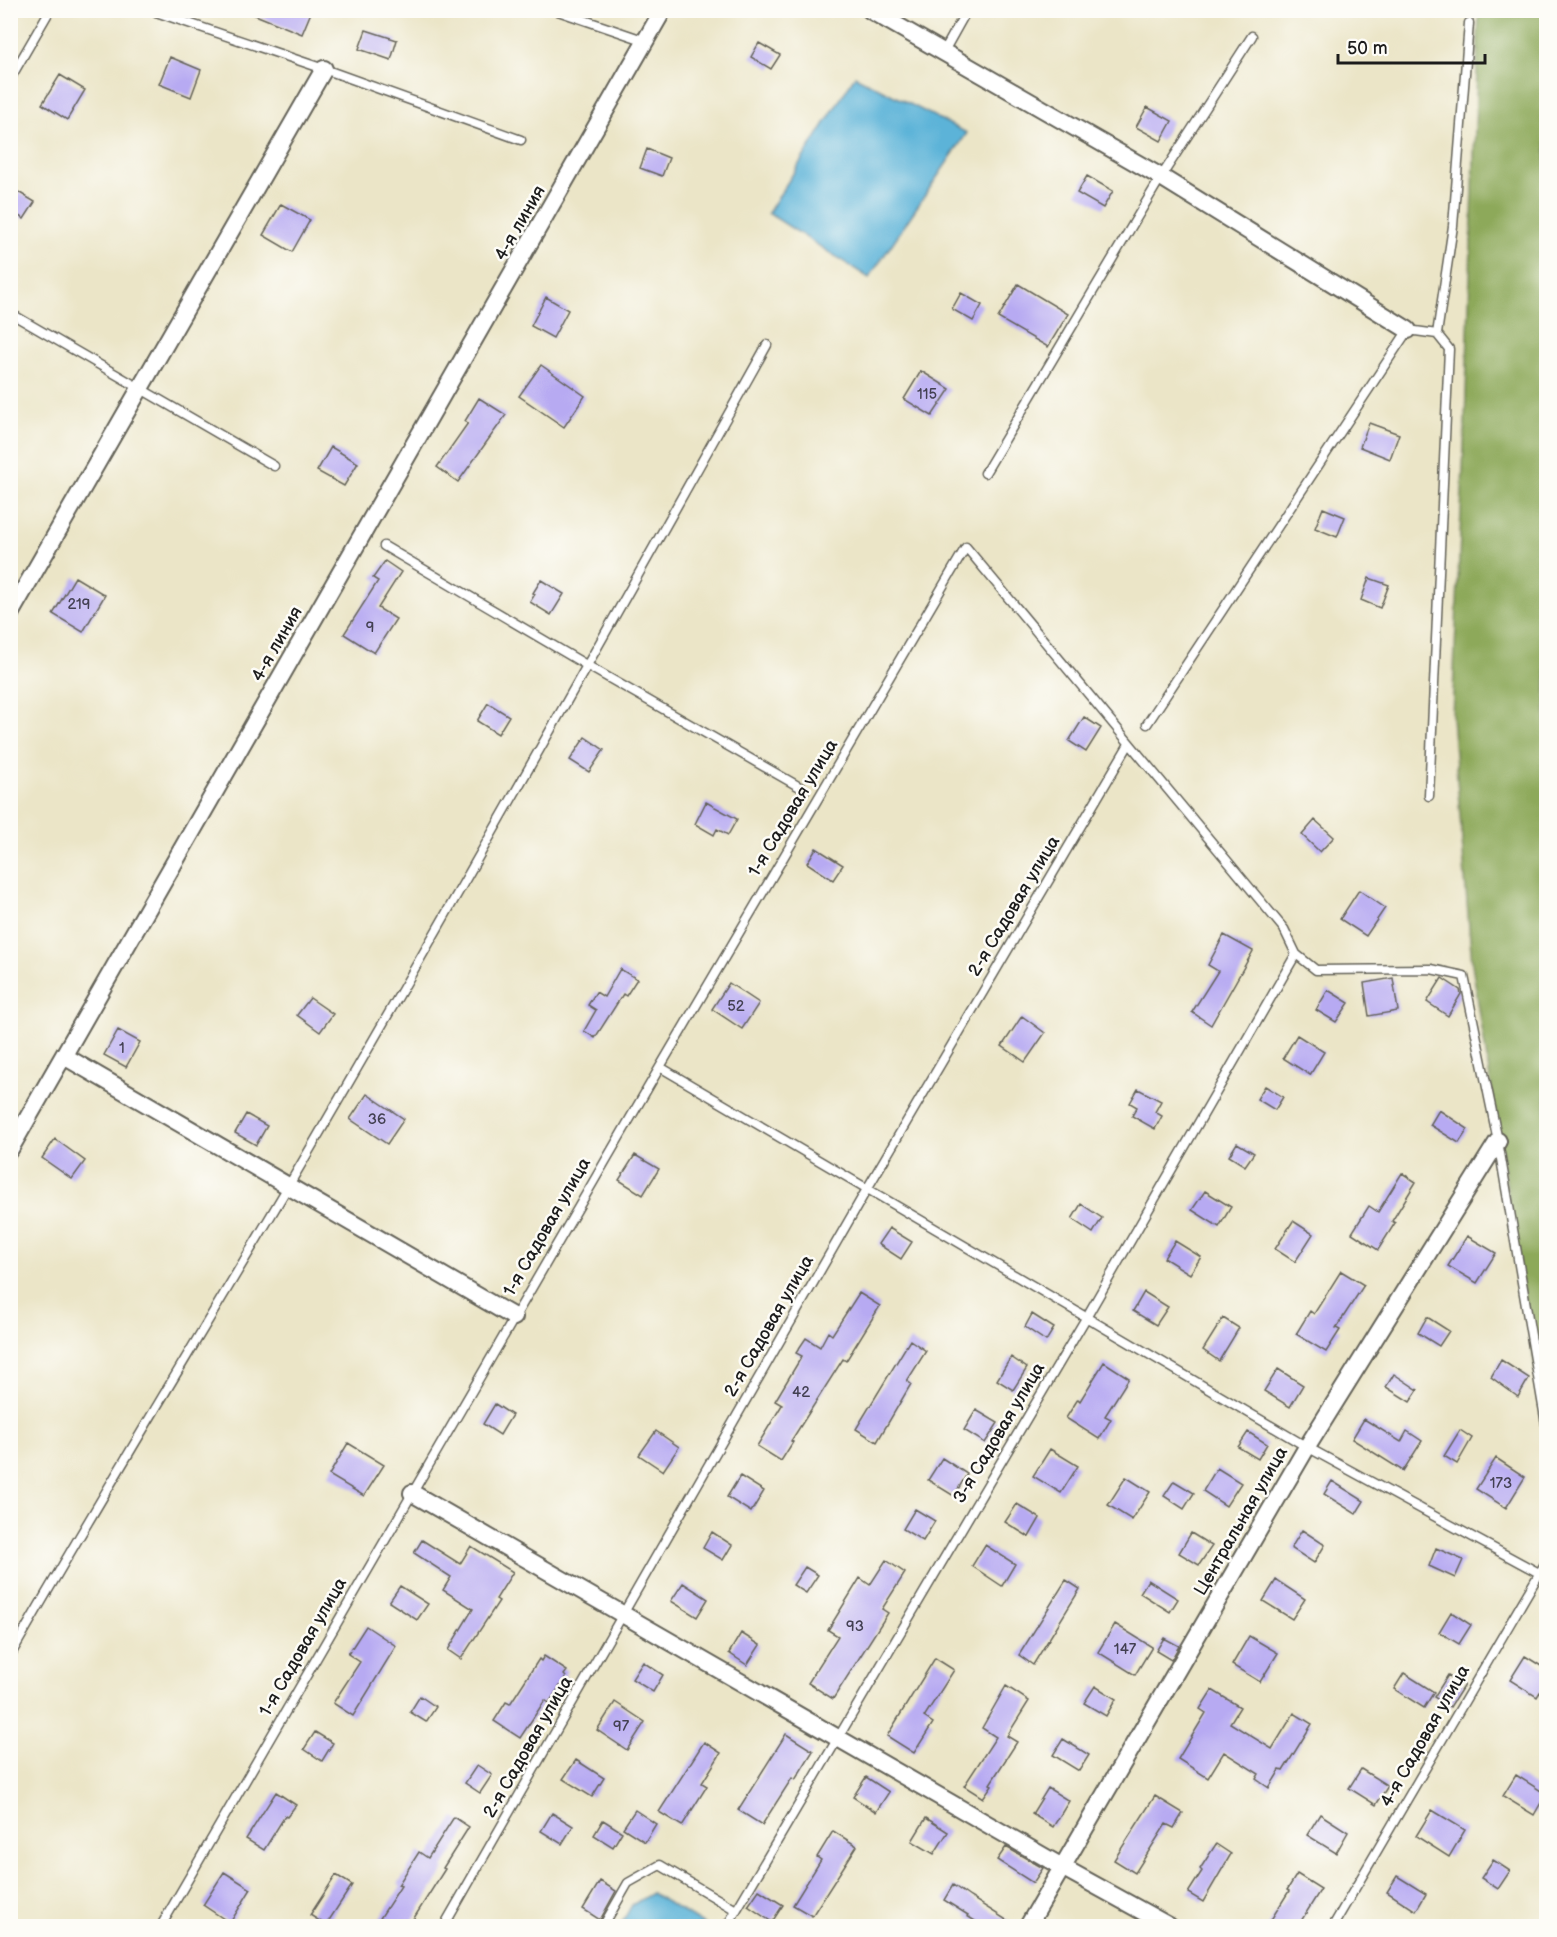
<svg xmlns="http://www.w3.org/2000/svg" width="1557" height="1937" viewBox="0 0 1557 1937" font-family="'Balsamiq Sans',sans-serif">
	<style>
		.forest { fill: #8da95a; stroke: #54623b; stroke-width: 1.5 }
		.water { fill: #5bb3d8; stroke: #3c687a; stroke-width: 1.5 }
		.building { fill: #b7aaf2 }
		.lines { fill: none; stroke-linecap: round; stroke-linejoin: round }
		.service-casing { stroke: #646258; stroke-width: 11 }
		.minor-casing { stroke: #646258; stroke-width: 20 }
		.service { stroke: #fff; stroke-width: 8 }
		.minor { stroke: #fff; stroke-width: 16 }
		.labels { text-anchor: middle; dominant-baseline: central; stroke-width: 5; stroke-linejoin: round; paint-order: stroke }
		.number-label { font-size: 15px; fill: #434052 }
		.street-label { font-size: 18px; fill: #1c1c1c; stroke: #fdfcf7 }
	</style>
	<rect width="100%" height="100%" fill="#fdfcf7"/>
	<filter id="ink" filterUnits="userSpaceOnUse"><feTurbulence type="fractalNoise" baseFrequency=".0167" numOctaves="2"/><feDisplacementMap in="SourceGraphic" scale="12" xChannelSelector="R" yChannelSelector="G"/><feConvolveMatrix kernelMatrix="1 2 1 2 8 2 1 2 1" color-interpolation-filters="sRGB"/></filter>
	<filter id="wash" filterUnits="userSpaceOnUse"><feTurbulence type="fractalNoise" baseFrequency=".008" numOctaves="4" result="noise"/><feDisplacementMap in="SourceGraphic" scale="24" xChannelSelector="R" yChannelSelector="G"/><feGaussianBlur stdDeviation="1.35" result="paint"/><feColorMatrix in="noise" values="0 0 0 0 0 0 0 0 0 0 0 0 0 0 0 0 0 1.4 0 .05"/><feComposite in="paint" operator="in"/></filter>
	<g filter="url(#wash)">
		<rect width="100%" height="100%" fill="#ebe5c7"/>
		<path class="forest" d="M1479,11H1546V1439L1472,964L1452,717L1465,422Z"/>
		<path class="water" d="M855,76L967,133L869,278L768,213Z
			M652,1893L706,1926H620L632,1905Z"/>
		<g id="blocks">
			<path class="building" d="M243,10H312L302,34Z
				M366,30L397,40L391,60L359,49Z
				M759,43L780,55L771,69L751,57Z
				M170,57L201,70L191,97L159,84Z
				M60,75L85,90L67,120L42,104Z
				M1147,107L1172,121L1161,141L1136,127Z
				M647,149L669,158L662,176L640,168Z
				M1087,176L1113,191L1103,208L1077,193Z
				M10,187L35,202L24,219L10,211Z
				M281,204L310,220L292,252L263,235Z
				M1018,284L1068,314L1048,347L998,318Z
				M961,293L982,305L973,321L952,309Z
				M546,297L568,310L553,338L531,326Z
				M541,365L585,396L564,427L519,396Z
				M921,371L950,389L932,416L904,399Z
				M479,398L506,415L458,482L437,467L468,423L465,421Z
				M1369,423L1399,434L1390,459L1360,447Z
				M331,447L358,463L344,486L317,471Z
				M1323,508L1345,517L1337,537L1315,528Z
				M385,561L401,572L378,608L396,619L374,653L344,634L378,581L373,578Z
				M75,577L105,595L83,632L53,614Z
				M1369,578L1389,585L1380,608L1361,600Z
				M541,580L564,594L551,615L530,602L535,594L533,593Z
				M488,703L509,716L498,734L477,721Z
				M1084,717L1101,728L1086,752L1069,741Z
				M585,737L604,750L589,772L570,760Z
				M706,802L737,819L728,835L717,829L714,835L695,824Z
				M1315,820L1334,837L1320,852L1302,835Z
				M816,848L843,865L833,880L807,863Z
				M1359,890L1385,908L1366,936L1340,919Z
				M1224,935L1253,951L1211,1025L1192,1012L1218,971L1208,965Z
				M620,969L637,979L626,996L623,994L595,1038L584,1031L596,1010L588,1005L596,992L604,997Z
				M1393,978L1398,1011L1369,1016L1364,983Z
				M1442,978L1460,990L1461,994L1448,1016L1427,1002Z
				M729,983L759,1003L742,1029L712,1009Z
				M1328,990L1349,1003L1336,1022L1316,1010Z
				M310,998L333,1014L320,1032L297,1015Z
				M1022,1016L1045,1033L1025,1062L1002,1046Z
				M118,1030L140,1042L126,1067L104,1055Z
				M1297,1035L1324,1052L1310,1075L1283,1058Z
				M1265,1086L1283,1097L1275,1110L1257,1099Z
				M1138,1089L1161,1101L1155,1112L1162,1116L1155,1129L1132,1116L1137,1107L1130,1103Z
				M367,1094L404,1119L387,1144L350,1119Z
				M1439,1110L1468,1129L1459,1143L1430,1125Z
				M246,1114L267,1126L256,1145L235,1133Z
				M55,1139L85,1161L72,1179L42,1158Z
				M1237,1143L1254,1153L1245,1166L1229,1156Z
				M635,1155L659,1169L643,1195L619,1180Z
				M1402,1173L1416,1182L1392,1221L1395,1223L1378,1250L1352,1233L1369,1206L1378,1212Z
				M1205,1191L1231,1207L1219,1227L1192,1210Z
				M1081,1204L1102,1218L1093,1233L1072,1219Z
				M1293,1221L1313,1234L1295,1262L1275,1249Z
				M889,1228L912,1242L901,1259L878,1244Z
				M1467,1236L1496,1253L1477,1283L1448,1266Z
				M1175,1241L1201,1257L1190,1274L1164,1258Z
				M1341,1271L1364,1285L1336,1328L1340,1330L1326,1352L1296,1334L1310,1311L1314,1314Z
				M1144,1292L1168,1307L1156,1325L1133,1311Z
				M859,1293L880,1306L846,1361L843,1359L791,1441L793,1442L781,1461L757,1446L782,1405L775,1401L802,1356L796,1353L806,1338L820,1347L828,1332L832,1335Z
				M1032,1314L1054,1328L1046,1341L1025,1327Z
				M1427,1317L1449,1331L1439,1346L1418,1333Z
				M1223,1318L1239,1328L1219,1361L1203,1350Z
				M910,1340L926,1351L907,1381L911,1384L877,1442L856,1429Z
				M1011,1357L1027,1368L1013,1390L997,1380Z
				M1501,1360L1529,1378L1518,1397L1491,1377Z
				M1104,1362L1129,1378L1105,1416L1111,1419L1099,1439L1066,1418L1078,1399L1080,1401Z
				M1278,1369L1303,1385L1290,1407L1264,1391Z
				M1394,1374L1418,1390L1410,1402L1386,1387Z
				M495,1404L512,1415L500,1435L483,1424Z
				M976,1410L998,1423L985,1443L964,1430Z
				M1364,1419L1401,1442L1407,1431L1422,1441L1403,1471L1352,1439Z
				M1460,1430L1472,1438L1457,1464L1444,1456Z
				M656,1431L679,1447L663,1471L639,1455Z
				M1248,1432L1267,1444L1258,1459L1238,1447Z
				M348,1443L384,1465L364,1496L329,1475Z
				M1050,1449L1078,1466L1061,1493L1033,1476Z
				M942,1458L967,1474L954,1496L928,1480Z
				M1496,1458L1525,1477L1506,1508L1476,1489Z
				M1217,1468L1241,1483L1226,1506L1203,1491Z
				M740,1476L764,1491L751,1512L727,1497Z
				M1126,1477L1150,1492L1132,1520L1108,1505Z
				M1174,1481L1194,1493L1184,1509L1164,1496Z
				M1332,1481L1364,1501L1356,1514L1324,1494Z
				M1017,1504L1040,1518L1029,1537L1005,1522Z
				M915,1509L935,1521L923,1541L903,1529Z
				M1302,1530L1325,1545L1314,1563L1291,1548Z
				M712,1532L732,1545L723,1560L703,1548Z
				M1191,1533L1212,1546L1199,1565L1179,1553Z
				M422,1540L460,1564L471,1546L513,1572L496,1599L499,1601L461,1659L448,1650L473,1609L443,1590L451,1577L414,1553Z
				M985,1545L1015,1564L1002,1586L972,1566Z
				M1436,1548L1463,1560L1455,1578L1429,1566Z
				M886,1560L905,1573L882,1609L888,1613L833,1699L808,1683L838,1636L828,1630L860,1578L870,1585Z
				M805,1567L818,1575L806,1593L793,1585Z
				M1066,1580L1080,1589L1033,1665L1019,1655Z
				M1148,1580L1178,1599L1170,1612L1140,1593Z
				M1276,1580L1305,1599L1292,1619L1263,1601Z
				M683,1583L708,1599L697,1617L671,1601Z
				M400,1586L428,1604L417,1620L389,1602Z
				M1451,1612L1471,1625L1459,1644L1439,1632Z
				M1115,1624L1152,1647L1135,1675L1098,1652Z
				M366,1626L396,1646L353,1716L333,1703L360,1662L348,1654Z
				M741,1633L760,1645L747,1665L729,1653Z
				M1249,1636L1278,1653L1260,1682L1232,1665Z
				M1164,1638L1179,1646L1171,1660L1156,1651Z
				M544,1656L567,1671L564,1675L566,1677L549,1703L545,1700L520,1738L494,1721L506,1702L510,1704L539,1659L541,1661Z
				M1525,1656L1546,1669V1682L1537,1697L1510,1680Z
				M935,1658L954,1670L924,1717L933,1723L914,1753L887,1736Z
				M643,1662L663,1675L653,1692L632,1679Z
				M1404,1673L1434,1692L1424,1708L1394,1689Z
				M1448,1675L1464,1685L1450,1707L1434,1697Z
				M1006,1686L1029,1701L1007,1736L1017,1742L990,1784L992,1785L983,1798L964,1786L996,1737L982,1728Z
				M1095,1686L1116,1699L1106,1716L1084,1703Z
				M1212,1690L1240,1707L1230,1723L1272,1749L1294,1713L1312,1724L1283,1771L1280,1770L1269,1788L1256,1779L1259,1774L1224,1752L1208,1778L1178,1759L1206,1713L1200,1709Z
				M420,1696L436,1707L426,1722L410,1712Z
				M615,1702L645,1722L627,1750L597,1730Z
				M315,1732L333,1743L322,1761L304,1749Z
				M786,1734L813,1751L795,1780L792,1778L762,1825L738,1810Z
				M1063,1739L1089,1755L1079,1771L1053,1755Z
				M704,1742L721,1753L702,1783L707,1786L682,1826L659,1812Z
				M576,1760L604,1778L592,1797L563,1779Z
				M477,1765L492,1775L480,1793L465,1783Z
				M1361,1769L1388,1786L1376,1805L1349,1788Z
				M1516,1775L1546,1794L1534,1815L1503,1796Z
				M866,1777L889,1792L876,1812L853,1797Z
				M1048,1788L1069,1801L1053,1827L1032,1814Z
				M276,1792L296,1805L287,1817L285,1816L264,1850L246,1839Z
				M1155,1796L1183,1813L1174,1828L1166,1824L1135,1873L1114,1860Z
				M635,1810L656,1824L645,1842L623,1828Z
				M1432,1810L1465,1830L1449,1857L1416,1836Z
				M552,1813L573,1826L562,1844L541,1831Z
				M1320,1814L1348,1832L1336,1853L1307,1835Z
				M454,1817L469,1827L443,1868L445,1869L409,1926H375L401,1886L398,1885L419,1852L428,1858Z
				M926,1818L948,1832L934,1854L912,1841Z
				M603,1820L622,1832L613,1847L594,1835Z
				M833,1831L857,1846L812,1916L793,1905L821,1860L817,1857Z
				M1216,1844L1231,1854L1203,1902L1188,1893L1202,1871L1200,1869Z
				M1006,1847L1043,1868L1033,1883L997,1860Z
				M1493,1860L1510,1871L1498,1889L1481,1878Z
				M224,1872L251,1889L230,1923L203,1905Z
				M1297,1874L1321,1889L1298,1926H1267L1289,1891L1287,1890Z
				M336,1875L352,1885L326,1925L310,1915Z
				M1397,1876L1426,1894L1416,1911L1387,1892Z
				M600,1881L616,1891L600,1920L583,1909Z
				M953,1885L970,1897L1016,1926H983L967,1916L968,1915L944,1900Z
				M759,1890L783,1905L772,1922L748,1906Z"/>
		</g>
	</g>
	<g filter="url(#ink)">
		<use href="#blocks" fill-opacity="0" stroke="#646258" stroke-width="1.5"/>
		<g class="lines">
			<defs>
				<path id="service" d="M150,10L324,69L521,140
					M555,10L646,41
					M943,53L967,10
					M10,79L50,10
					M10,313L274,466
					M1437,334L1453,226L1469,23
					M985,473L1161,177L1252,36
					M384,546L588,666L805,790
					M1147,724L1408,330L1437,334L1449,349L1429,796
					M660,1067L1307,1447L1539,1573
					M10,1656C101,1497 196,1342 289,1185C452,907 610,626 767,345
					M605,1923L628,1883L660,1865L736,1910
					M161,1926L660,1067L966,547L1284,929L1296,954L1316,970L1431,969L1464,976L1498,1141L1546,1424
					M444,1926L867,1189L1129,744
					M727,1926L1086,1318L1296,954
					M1333,1926L1546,1562"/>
				<path id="minor" d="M870,10L1161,177L1408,330
					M10,614L324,69
					M64,1056L514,1317
					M10,1149L663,10
					M412,1493L1062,1867L1169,1926
					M1028,1926L1307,1447L1498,1141"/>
			</defs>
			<use href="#service" class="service-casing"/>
			<use href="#minor" class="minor-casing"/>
			<use href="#service" class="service"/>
			<use href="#minor" class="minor"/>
		</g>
	</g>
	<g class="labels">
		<g class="number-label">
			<text x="927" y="394">115</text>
			<text x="79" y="604">219</text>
			<text x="370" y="627">9</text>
			<text x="736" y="1006">52</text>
			<text x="122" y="1048">1</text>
			<text x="377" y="1119">36</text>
			<text x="801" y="1392">42</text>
			<text x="1501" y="1483">173</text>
			<text x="855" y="1626">93</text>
			<text x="1125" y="1649">147</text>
			<text x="621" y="1726">97</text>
		</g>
		<g class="street-label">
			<text transform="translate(520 223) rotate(-60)">4-я линия</text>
			<text transform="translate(277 644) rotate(-60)">4-я линия</text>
			<text transform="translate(793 808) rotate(-59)">1-я Садовая улица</text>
			<text transform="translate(1014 906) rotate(-59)">2-я Садовая улица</text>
			<text transform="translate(547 1227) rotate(-60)">1-я Садовая улица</text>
			<text transform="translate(769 1326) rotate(-60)">2-я Садовая улица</text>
			<text transform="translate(999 1433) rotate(-59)">3-я Садовая улица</text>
			<text transform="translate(1241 1521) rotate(-60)">Центральная улица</text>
			<text transform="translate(303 1647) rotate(-60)">1-я Садовая улица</text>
			<text transform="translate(1425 1736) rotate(-60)">4-я Садовая улица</text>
			<text transform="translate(528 1747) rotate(-60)">2-я Садовая улица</text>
		</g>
	</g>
	<rect width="1557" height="1937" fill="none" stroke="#fdfcf7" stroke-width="36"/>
	<path d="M1338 54v9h147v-9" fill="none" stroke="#1c1c1c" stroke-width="3"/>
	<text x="1347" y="54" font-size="18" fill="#1c1c1c" stroke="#fdfcf7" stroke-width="4.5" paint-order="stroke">50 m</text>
</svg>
